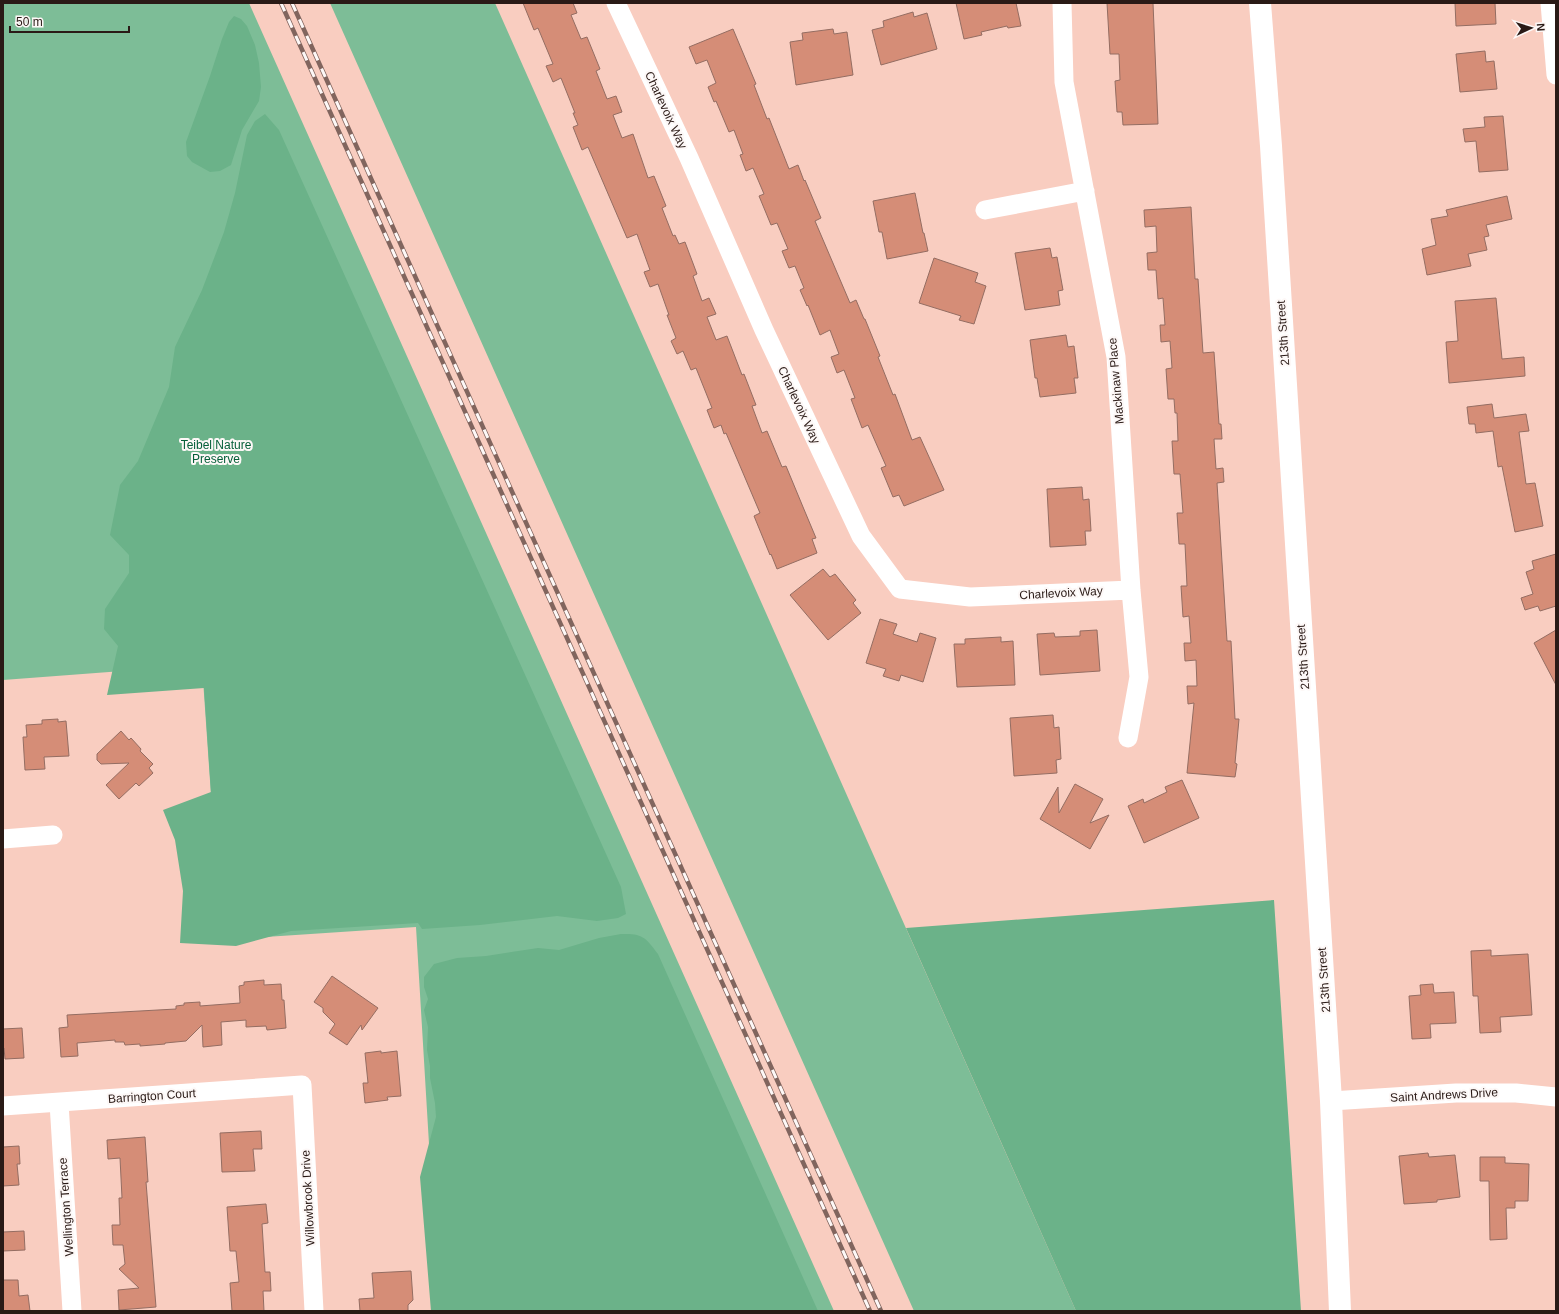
<svg xmlns="http://www.w3.org/2000/svg" width="1559" height="1314" viewBox="0 0 1559 1314" font-family="Helvetica,sans-serif">
	<style>
		.green { fill: #7dbd97 }
		.forest { fill: #6bb289 }
		.building { fill: #d58d77; stroke: #946d62 }
		.lines { fill: none; stroke-linecap: round; stroke-linejoin: round }
		.street { stroke: #fff; stroke-width: 19 }
		.secondary { stroke: #fff; stroke-width: 22 }
		.rail-casing { stroke: #81655e; stroke-width: 4.5 }
		.rail { stroke: #fdf8f7; stroke-width: 3; stroke-dasharray: 9; stroke-linecap: butt }
		.labels { text-anchor: middle; dominant-baseline: central; stroke-width: 4; stroke-linejoin: round; paint-order: stroke }
		.street-label { font-size: 12px; fill: #2a1a16; stroke: #fdf8f7 }
		.park-label { font-size: 12px; fill: #055f39; stroke: #fdf8f7 }
	</style>
	<rect width="100%" height="100%" fill="#f9cdc0"/>
	<path class="green" d="M3,3H249L834,1311H439L416,927L221,940L202,665L3,680Z
		M330,3H495L1076,1311H914Z"/>
	<path class="forest" d="M234,16L241,19L247,26L255,45L259,63L261,87L259,101L242,130L231,165L220,171L210,172L192,162L187,156L186,142L210,76L222,39L229,22Z
		M265,114L279,130L621,887L626,914L618,918L597,921L557,916L480,925L422,929L418,923L291,931L236,946L180,943L183,891L175,840L163,810L211,792L204,688L107,695L118,646L104,629L105,609L129,573V555L110,535L120,485L138,461L169,387L175,347L202,290L224,232L235,193L247,135L255,121Z
		M1274,900L1301,1311H1076L906,928Z
		M621,934C643,933 646,938 658,954L818,1311H431L420,1177L436,1117L435,1103L430,1078V1066L427,1050L428,1027L424,1010L428,999L424,987V977L434,964L457,958L486,956L538,948L559,950L599,938Z"/>
	<path class="building" d="M523,3H573L577,13L571,15L581,39L587,37L600,69L596,71L607,99L616,96L622,112L613,115L622,138L633,134L648,178L654,176L666,206L662,208L673,236L675,235L679,244L685,242L697,274L693,276L702,301L709,298L716,314L707,317L716,340L727,336L742,375L744,374L756,405L752,406L762,433L767,431L782,467L786,466L803,507L816,538L812,539L817,553L777,569L771,554L770,555L754,516L760,513L726,433L724,434L721,425L714,428L707,410L712,408L696,368L691,370L683,351L677,354L671,341L676,338L667,315H669L658,284L650,287L644,272L650,270L637,234L627,238L588,147L582,150L573,127L578,125L573,113H575L561,78L553,82L546,66L553,64L538,28L534,30Z
		M956,3H1016L1021,26L1008,28L1007,26L981,32L982,35L964,39Z
		M1107,3H1153L1158,124L1123,125L1122,112H1117L1115,81L1120,80L1119,54H1110Z
		M1455,3H1495L1496,24L1456,26Z
		M913,12L914,17L927,13L937,49L881,65L872,30L884,27L883,21Z
		M733,29L756,84L754,85L767,119L769,118L789,169L798,165L804,181L805,180L821,218L815,221L850,303L856,300L864,319H865L880,356L878,357L893,395L895,394L912,440L920,437L944,490L904,506L899,495L893,497L881,468L886,466L868,425L862,428L851,399L855,398L844,370L837,373L831,357L839,354L830,330L820,335L808,305L807,306L800,290L804,288L795,266L789,268L782,251L788,249L777,223L771,225L759,196L764,194L753,168L746,171L740,155L743,154L734,130L729,132L716,101L714,102L708,87L716,83L707,60L696,64L689,47Z
		M833,29L834,34L847,32L853,75L796,85L790,42L803,40L802,33Z
		M1485,51L1486,62L1494,61L1497,89L1460,92L1456,54Z
		M1503,116L1508,170L1479,172L1476,141L1465,142L1463,129L1485,127L1484,117Z
		M915,193L923,233H924L928,251L887,259L882,232H879L873,201Z
		M1507,196L1512,219L1486,225L1489,236L1484,237L1487,250L1468,254L1471,266L1427,275L1422,249L1436,245L1431,219L1448,216L1446,210Z
		M1191,207L1195,279H1198L1203,353L1214,352L1219,424H1221L1222,439H1214L1216,469L1223,468L1224,482L1217,483L1227,641H1231L1235,719H1239L1235,763L1237,764L1235,777L1187,773L1194,703L1188,704L1187,686H1197L1196,660L1185,661L1184,643H1191L1189,616L1183,617L1181,586H1187L1185,544H1179L1177,513H1183L1180,474H1174L1172,441H1178L1177,413H1175L1174,399H1168L1166,369L1172,368L1170,341L1161,342L1160,325H1165L1163,298L1158,299L1156,270H1148L1147,253L1157,252L1156,226L1145,227L1144,210Z
		M1050,248L1052,258L1057,257L1063,290L1058,291L1060,305L1025,310L1015,253Z
		M934,258L978,273L975,282L986,286L974,324L959,320L961,316L919,303Z
		M1496,298L1502,359L1524,357L1525,376L1449,383L1446,342L1458,341L1455,301Z
		M1066,335L1068,347L1074,346L1078,378H1074L1076,393L1040,397L1037,378H1035L1030,340Z
		M1492,404L1494,418L1526,414L1529,431L1519,432L1526,484L1535,483L1543,526L1515,532L1502,466L1498,467L1493,431L1476,433L1475,424H1469L1467,407Z
		M1082,487L1083,500L1089,499L1091,531H1085L1086,545L1050,547L1047,489Z
		M1556,554V606L1540,611L1538,606L1525,610L1521,598L1533,594L1526,572L1534,569L1532,561Z
		M823,569L830,577L835,574L856,600L853,603L861,613L828,640L790,595Z
		M880,619L897,624L893,634L917,642L920,633L936,638L923,682L901,675L899,681L883,676L886,669L866,663Z
		M1097,630L1100,671L1040,675L1037,634L1054,633L1055,637L1080,636V631Z
		M1556,630V685L1534,643Z
		M1001,637V642L1013,641L1015,685L957,687L954,644H965V639Z
		M1053,715L1054,728L1059,727L1061,759L1056,760L1057,773L1014,776L1010,718Z
		M58,719V722L66,721L69,756L44,757L45,769L25,770L23,737H27L26,725L42,724V720Z
		M121,731L129,740L131,738L141,749L140,751L153,764L149,768L153,773L139,786L136,783L119,799L106,785L129,763L101,764L97,760V754Z
		M1182,780L1199,818L1144,843L1128,806L1143,799L1144,803L1167,792L1165,787Z
		M1075,784L1103,799L1090,823L1109,815L1090,849L1040,819L1058,787L1059,813Z
		M1491,950V956L1528,954L1532,1015L1500,1017L1501,1032L1480,1033L1478,996H1473L1471,951Z
		M332,976L378,1008L362,1030L361,1025L347,1045L329,1033L335,1024L323,1012V1008L314,1002Z
		M264,980V985L281,984L282,1000H284L286,1028L267,1030L266,1026L246,1027V1020L221,1022L222,1045L203,1047L202,1025L186,1041L165,1043V1044L140,1046V1044L125,1045L124,1042H115V1040L77,1043L78,1056L61,1057L59,1028L68,1027L67,1015L176,1009V1006L184,1005V1003L200,1002V1006L240,1003L239,986L244,985V982Z
		M1433,984L1434,993L1454,992L1456,1023L1430,1024L1431,1038L1412,1039L1409,996L1421,995L1420,985Z
		M22,1028L24,1058L5,1059L4,1048H3V1029Z
		M381,1051V1053L397,1051L401,1096L387,1097L388,1100L365,1103L363,1083H368L365,1053Z
		M261,1131L262,1149H253L255,1171L222,1172L220,1133Z
		M145,1137L148,1182H146L156,1307L119,1310L118,1290L139,1288L119,1269L125,1264L123,1245H113L112,1225H120L119,1198H122L120,1158L108,1159L107,1140Z
		M19,1146L20,1164H17L19,1185L3,1186V1147Z
		M1428,1153L1429,1157L1455,1155L1460,1197L1437,1200V1202L1404,1204L1399,1156Z
		M1480,1157H1505V1163L1529,1164L1528,1201H1515V1208H1506L1507,1239L1490,1240L1489,1181H1480Z
		M266,1204L268,1223L262,1224L265,1272H270L271,1291H263L264,1311H232L230,1283L239,1282L236,1251H230L227,1207Z
		M24,1231L25,1250L3,1251V1232Z
		M411,1271L413,1300L408,1305V1311H360L359,1299L374,1298L372,1273Z
		M3,1280H18L19,1296L28,1295L30,1311H3Z"/>
	<g class="lines">
		<path class="street" d="M616,3L689,158L764,330L861,536L900,589L970,597L1131,590
			M1062,3L1064,82L1116,357L1131,590L1139,677L1128,738
			M1550,3L1556,75
			M985,210L1085,191
			M3,839L53,835
			M1331,1101L1456,1093H1516L1556,1097
			M59,1103L72,1311
			M3,1106L302,1085L314,1311"/>
		<path class="secondary" d="M1260,3L1271,146L1331,1101L1340,1311"/>
		<defs>
			<path id="rail" d="M281,3L870,1311
				M292,3L881,1311"/>
		</defs>
		<use href="#rail" class="rail-casing"/>
		<use href="#rail" class="rail"/>
	</g>
	<g class="labels">
		<g class="street-label">
			<text transform="translate(666 110) rotate(65)">Charlevoix Way</text>
			<text transform="translate(1283 333) rotate(-94)">213th Street</text>
			<text transform="translate(1116 381) rotate(-95)">Mackinaw Place</text>
			<text transform="translate(799 405) rotate(65)">Charlevoix Way</text>
			<text transform="translate(1061 593) rotate(-3)">Charlevoix Way</text>
			<text transform="translate(1303 657) rotate(-94)">213th Street</text>
			<text transform="translate(1324 980) rotate(-94)">213th Street</text>
			<text transform="translate(1444 1095) rotate(-3)">Saint Andrews Drive</text>
			<text transform="translate(152 1096) rotate(-4)">Barrington Court</text>
			<text transform="translate(308 1198) rotate(-93)">Willowbrook Drive</text>
			<text transform="translate(66 1207) rotate(-94)">Wellington Terrace</text>
		</g>
		<g class="park-label">
			<text x="216" y="445">Teibel Nature<tspan x="216" dy="14">Preserve</tspan></text>
		</g>
	</g>
	<rect width="1559" height="1314" fill="none" stroke="#2a1a16" stroke-width="8"/>
	<g transform="translate(1531 28) rotate(86)" stroke="#fdf8f7" stroke-width="3" paint-order="stroke">
	<path d="M0-3L7 15L0 10L-7 15Z" fill="#2a1a16"/>
	<text y="-6" font-size="11" font-weight="bold" text-anchor="middle" fill="#2a1a16">N</text>
	</g>
	<path d="M10 26v6h119v-6" fill="none" stroke="#2a1a16" stroke-width="2"/>
	<text x="16" y="26" font-size="12" fill="#2a1a16" stroke="#fdf8f7" stroke-width="3" paint-order="stroke">50 m</text>
</svg>
